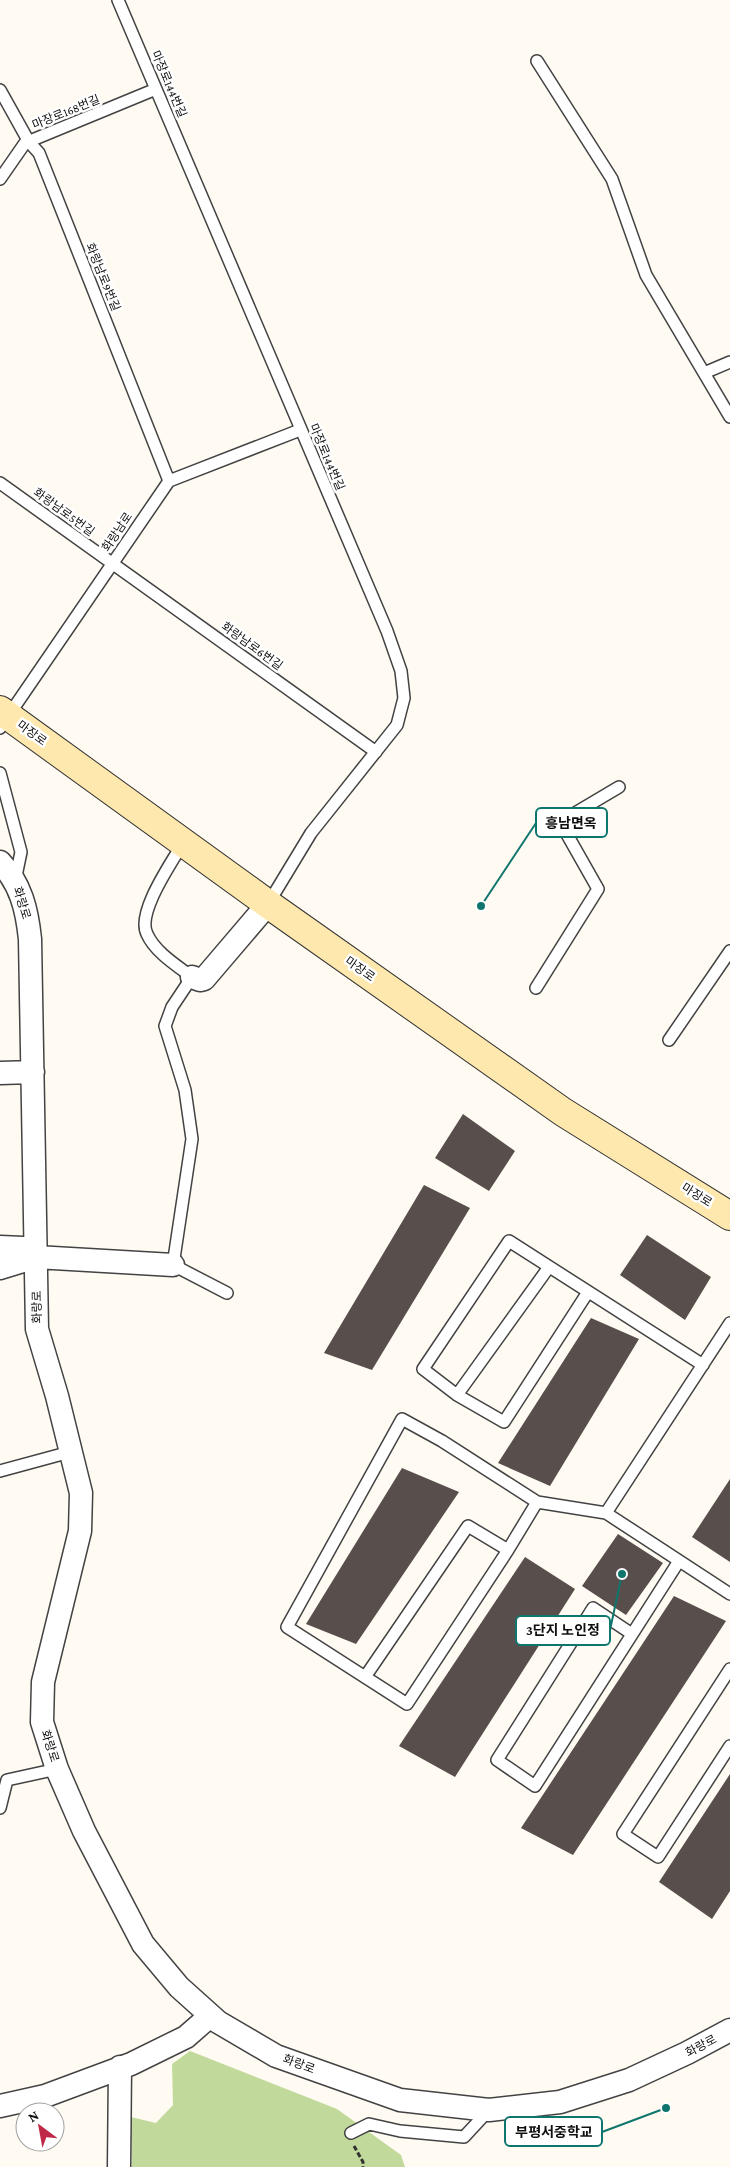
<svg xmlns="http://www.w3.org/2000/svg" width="730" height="2167" viewBox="0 0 730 2167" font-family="'Crimson Pro','Noto Sans KR',serif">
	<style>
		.forest { fill: #c1da9b }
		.building { fill: #584f4c }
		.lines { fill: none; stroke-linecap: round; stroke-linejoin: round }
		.lane-casing { stroke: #434343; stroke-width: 14 }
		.street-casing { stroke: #434343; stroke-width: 25 }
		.secondary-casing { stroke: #323232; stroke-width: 30 }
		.path { stroke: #323232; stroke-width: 3; stroke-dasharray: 5 2.5; stroke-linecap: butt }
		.lane { stroke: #fff; stroke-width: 11 }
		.street { stroke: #fff; stroke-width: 22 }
		.secondary { stroke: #fee8ae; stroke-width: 28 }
		.labels { text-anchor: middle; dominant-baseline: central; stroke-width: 5; stroke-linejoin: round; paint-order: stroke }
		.street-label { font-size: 12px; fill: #101010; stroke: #fff }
		.leader { fill: none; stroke: #0f766e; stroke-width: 2 }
		.callout-dot { fill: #0f766e; stroke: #fff; stroke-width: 2 }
		.callout { fill: #fff; stroke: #0f766e; stroke-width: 2 }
		.callout-label { font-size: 14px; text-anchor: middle; font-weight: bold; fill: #101010 }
	</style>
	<rect width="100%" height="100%" fill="#fffaf2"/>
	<path class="forest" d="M190,2051L337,2109L401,2155L405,2167H132L131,2117L156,2123L173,2105L172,2064Z"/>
	<path class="building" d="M463,1114L515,1151L489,1191L435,1158Z
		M424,1185L470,1208L372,1370L324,1353Z
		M647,1235L711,1277L685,1320L620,1275Z
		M591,1318L639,1339L550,1486L498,1463Z
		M402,1468L459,1492L356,1644L306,1624Z
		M730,1479V1562L692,1537Z
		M618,1534L663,1563L626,1615L582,1586Z
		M525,1557L575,1589L455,1777L399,1746Z
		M674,1596L726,1621L573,1855L521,1828Z
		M730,1774V1891L712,1919L659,1882Z"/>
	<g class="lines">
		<defs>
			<path id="lane" d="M118,0L387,631L401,671L404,698L397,725L311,833L268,904
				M537,61L612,179L646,275L730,417
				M0,90L29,142L39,153L169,481
				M0,179L25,143L156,89
				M704,373L730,362
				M0,483L376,752
				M0,728L169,481L300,430
				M0,773L21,852L15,881
				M183,843C172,862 136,913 147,934C155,952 176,965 192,977L172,1007L165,1026L185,1090L192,1139L173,1265L227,1293
				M536,988L598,889L560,822L619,787
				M669,1040L730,951
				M588,1292L504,1422L457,1395L423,1369L509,1241L703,1365
				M730,1323L606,1513L730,1594
				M457,1395L549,1267
				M0,1471L70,1452
				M508,1550L537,1502
				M632,1634L593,1608L497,1760L535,1786L679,1561
				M730,1669L623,1834L658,1857L730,1746
				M365,1677L468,1526L508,1550L407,1704L287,1627L402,1419L442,1441L537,1502L606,1513
				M0,1808L7,1780L57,1769
				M351,2133L369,2124L400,2131L464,2137L489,2110"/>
			<path id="street" d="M0,862C21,884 27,910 30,939L37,1329L57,1396L81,1493L80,1531L43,1682L42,1722L57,1769L84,1831L143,1944L179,1987L218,2022L276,2056L400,2100L489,2110L560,2102L629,2080L687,2053L730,2030
				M192,977L200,980L204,979L268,904
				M0,1073L33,1072
				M0,1247L23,1248L36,1257L173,1265
				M0,1268L36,1257
				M0,2106L45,2096L131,2064L186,2037L210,2016
				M119,2167L120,2067"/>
			<path id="secondary" d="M0,710L268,904L563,1112L730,1216"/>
		</defs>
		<use href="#lane" class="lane-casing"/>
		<use href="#street" class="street-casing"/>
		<use href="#secondary" class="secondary-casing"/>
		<path class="path" d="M354,2146L363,2162V2167"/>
		<use href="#lane" class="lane"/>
		<use href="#street" class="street"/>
		<use href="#secondary" class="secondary"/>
	</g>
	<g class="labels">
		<g class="street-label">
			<text transform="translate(169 84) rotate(67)">마장로144번길</text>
			<text transform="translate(66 112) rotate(-22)">마장로168번길</text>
			<text transform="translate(103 277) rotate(68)">화랑남로9번길</text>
			<text transform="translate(327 457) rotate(67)">마장로144번길</text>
			<text transform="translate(64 512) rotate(36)">화랑남로5번길</text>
			<text transform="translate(117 532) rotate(-56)">화랑남로</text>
			<text transform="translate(252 646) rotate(36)">화랑남로6번길</text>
			<text transform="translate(32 733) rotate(36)">마장로</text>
			<text transform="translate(22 903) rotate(73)">화랑로</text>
			<text transform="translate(360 969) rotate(35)">마장로</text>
			<text transform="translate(697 1195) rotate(32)">마장로</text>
			<text transform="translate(37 1307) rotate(-91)">화랑로</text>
			<text transform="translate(50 1746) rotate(72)">화랑로</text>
			<text transform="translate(701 2046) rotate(-28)">화랑로</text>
			<text transform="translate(299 2064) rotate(20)">화랑로</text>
		</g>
	</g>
	<path class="leader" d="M481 906L536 823M622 1574L610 1630M666 2108L602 2132"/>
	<g class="callout-dot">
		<circle cx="481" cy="906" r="5"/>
		<circle cx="622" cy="1574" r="5"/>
		<circle cx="666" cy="2108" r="5"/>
	</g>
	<g class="callout">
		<rect x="536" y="808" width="71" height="29" rx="5"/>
		<rect x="516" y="1616" width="94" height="29" rx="5"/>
		<rect x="505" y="2117" width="97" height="29" rx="5"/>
	</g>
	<g class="callout-label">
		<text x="571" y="828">흥남면옥</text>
		<text x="563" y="1635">3단지 노인정</text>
		<text x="554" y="2137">부평서중학교</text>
	</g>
	<g transform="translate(40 2127) rotate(328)"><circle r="24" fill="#ffffff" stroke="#9f9f9f"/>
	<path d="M0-4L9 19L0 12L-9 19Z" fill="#bf2847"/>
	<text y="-8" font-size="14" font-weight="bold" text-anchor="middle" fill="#101010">N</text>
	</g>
</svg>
